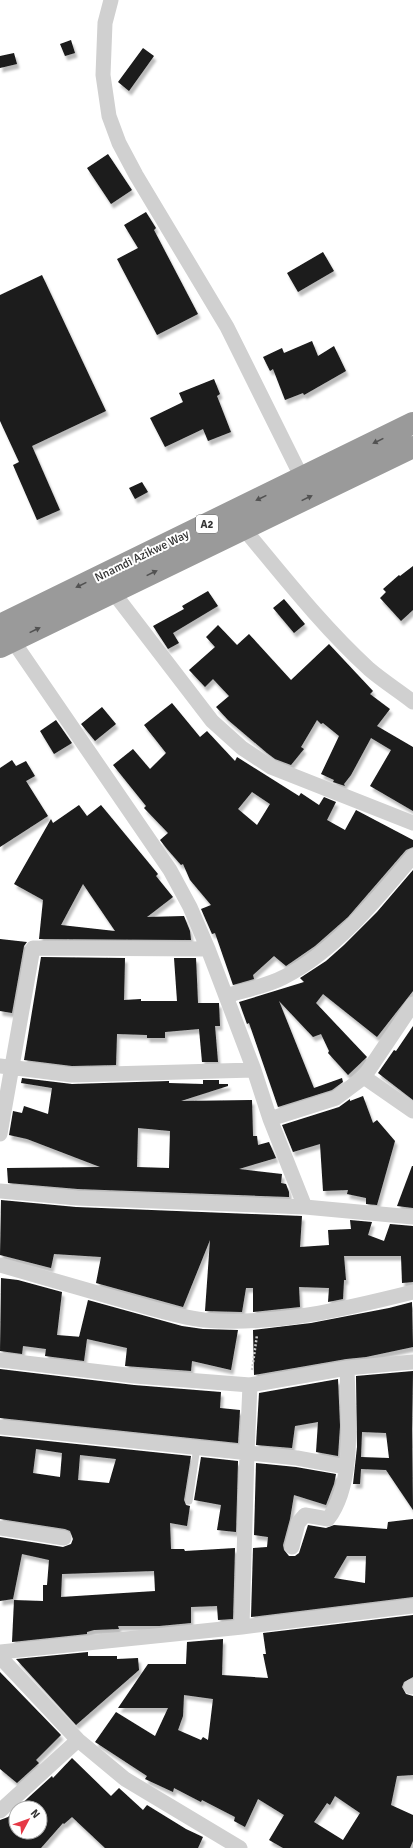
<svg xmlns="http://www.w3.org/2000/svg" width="413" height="1848" viewBox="0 0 413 1848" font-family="Signika,sans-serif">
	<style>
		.building { fill: #1a1a1a; fill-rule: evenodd; filter: url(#shadow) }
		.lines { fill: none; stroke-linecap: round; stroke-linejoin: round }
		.path { stroke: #cdcdcd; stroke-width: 2.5; stroke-dasharray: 2 2; stroke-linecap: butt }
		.lane { stroke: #d0d0d0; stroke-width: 7 }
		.street { stroke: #d0d0d0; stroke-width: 15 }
		.highway { stroke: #9a9a9a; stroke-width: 22 }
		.oneway { fill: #525252 }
		.labels { text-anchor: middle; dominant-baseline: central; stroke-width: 4; stroke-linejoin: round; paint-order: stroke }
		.shield { fill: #fff; stroke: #707070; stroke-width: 1 }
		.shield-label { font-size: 11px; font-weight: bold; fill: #333 }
		.street-label { font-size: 12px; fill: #333; stroke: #fff }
	</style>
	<defs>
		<filter id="shadow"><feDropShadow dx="2.5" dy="4.5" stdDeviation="1" flood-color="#0004"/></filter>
	</defs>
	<rect width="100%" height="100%" fill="#fff"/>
	<path class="building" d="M71,40L75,53L65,56L60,44Z
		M143,48L154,56L129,91L118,82Z
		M14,53L17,64L0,68V56Z
		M108,154L132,190L111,204L87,168Z
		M146,212L156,228L154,230L198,314L157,335L117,259L138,248L124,225Z
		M323,252L334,271L298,292L287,273Z
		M42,275L106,411L32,446L60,510L37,520L13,465L19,462L0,421V295Z
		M312,341L318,356L334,346L346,371L304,395L303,393L285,400L273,369L270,371L263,357L282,348L284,353Z
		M214,379L220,394L217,396L231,432L208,441L203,429L165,447L150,418L183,402L179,393Z
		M142,482L148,492L135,499L129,488Z
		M413,566V610L401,621L380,598L386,592L383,589L399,575L400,576Z
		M208,591L218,606L173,633L179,643L168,649L153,626L184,609L182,606Z
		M284,599L305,624L294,633L273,608Z
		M218,625L237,645L249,634L291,680L329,644L373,691L370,694L390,709L377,726L413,747V811L370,786L391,750L371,738L351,775L344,784L345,786L333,782L334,780L321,774L339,736L323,723L321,724L317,720L301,747L304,749L291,765L275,759L267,753L228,720L216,707L229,696L213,679L205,687L189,670L215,647L206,637Z
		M172,703L200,737L207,731L235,761L237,757L299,796L301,793L319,805L324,797L336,802L327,820L345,830L356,810L413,840V847L406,850L348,917L315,946L286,966L274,956L253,975L254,979L233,985L215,933L212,934L201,909L211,905L190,880L183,864L181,865L167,849L160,840L168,833L144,808L146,806L113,765L133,749L150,769L166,753L144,725ZM252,792L270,804L257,825L238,809Z
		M102,707L116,724L95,741L81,724Z
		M56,720L72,743L54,754L40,731Z
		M12,760L16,766L26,761L35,776L26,781L48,816L0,847V768Z
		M79,805L87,816L101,805L158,874L156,876L173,897L147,917L184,916L190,931L191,940L39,939L43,900L14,884L51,819L53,823ZM83,884L115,931L61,925Z
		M413,870V991L377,1037L323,994L316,1003L367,1057L348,1075L328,1053L329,1051L321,1034L313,1037L279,1001L314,1088L342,1078L343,1082L332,1090L278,1107L249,1023L247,1024L239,1002L304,982L300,978L326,961L344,945L377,912Z
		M0,939L27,942L24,946L12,1013L0,1011Z
		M41,957L125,958L124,1000L141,999V1001H177L174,958H196L198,1003H219L220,1026H215L218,1062H202L199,1029L165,1032V1038H147V1035L117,1034L116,1065L72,1066L24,1060Z
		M413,1026V1100L378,1073L394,1050L396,1051Z
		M22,1078L72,1084L169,1081V1083L203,1084V1080H219V1084H228V1086L181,1101L252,1100L253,1136H257L258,1145L269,1142L276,1158L239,1169L282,1174L281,1183L286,1184L289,1192V1197L78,1189L8,1183L7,1168L100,1167L27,1139L9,1135L13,1111L22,1113L24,1106L48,1114L52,1088L21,1083ZM138,1128L170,1131L169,1168L137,1167Z
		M363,1096L373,1123L377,1120L395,1141L377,1205L366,1204V1198L347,1194L348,1190L323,1191L320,1144L293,1152L282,1125L339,1107L350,1099V1101Z
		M412,1166H413V1208L397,1206Z
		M1,1200L76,1207L302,1216L300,1247L329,1245L328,1230L351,1229L350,1220L372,1222L368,1235L384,1241L390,1224L413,1226V1282L402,1283L401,1256H344L346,1280H344L343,1299L328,1302L329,1288L299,1287L300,1307L253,1312V1288H246L242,1312L205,1311L210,1240L183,1307L96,1283L101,1257L54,1254L51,1268L0,1255Z
		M1,1278L18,1280L62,1292L57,1335L82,1337H79L88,1300L182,1326L203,1329L238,1330L231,1370L192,1361L191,1371L125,1366L127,1348L87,1339L84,1361L45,1356L46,1349L23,1346L22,1354L0,1351Z
		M412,1302L413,1347L366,1357L346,1359L254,1375L253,1330L311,1323L389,1308Z
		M0,1369L134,1385L221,1392L220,1408L240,1410L238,1443L0,1418Z
		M413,1371L412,1429L413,1510L386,1470L361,1469L360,1484H353L357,1447L356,1376ZM362,1432L386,1433L389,1458L361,1457Z
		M338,1379L340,1426L338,1456L316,1452L318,1422L295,1426L292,1448L256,1445L259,1393Z
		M0,1436L191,1456L184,1500L186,1505L190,1506L187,1526L170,1523L171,1549H184L185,1551L235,1548L233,1619L218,1620L217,1606L191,1607V1623L159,1626H118L119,1629L94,1630L87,1632V1634L12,1642L14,1600L43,1601V1585H47L49,1560L22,1554L13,1599L0,1601V1537L63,1547L71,1544L73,1539L70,1531L65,1529L0,1519ZM36,1449L62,1453L60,1477L33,1473ZM80,1455L116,1459L109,1483L78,1480ZM154,1571L155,1591L61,1597L62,1574Z
		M201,1457L238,1461L236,1532L217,1530L221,1505L194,1500Z
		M256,1463L296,1467L336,1474L334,1484L326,1505L294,1495L290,1519L283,1545L284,1550L289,1556H295L299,1553L308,1525L326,1528L334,1525L387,1529L388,1522L413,1519V1597L251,1617L253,1548L267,1547L268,1537L254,1535ZM347,1556H366L365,1583L334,1578Z
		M413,1615V1677L404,1682L402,1687L406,1694L413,1696V1775L397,1776L391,1805L413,1815V1841L410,1848H283L269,1840L284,1815L258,1799L245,1827L234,1821L235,1817L202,1800L201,1802L174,1788L173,1792L145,1779L147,1776L95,1742L116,1712L155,1736L168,1708H118L148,1664H186L187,1642L223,1639L222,1675L268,1678L263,1654H266L263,1633ZM184,1695L213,1699L208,1740L203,1737L201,1740L178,1730L183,1716ZM335,1796L360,1813L343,1840L314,1822L327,1803L330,1805Z
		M88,1652V1656H117V1659L138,1658L139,1670L76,1725L16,1659Z
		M0,1672L61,1735L36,1760L39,1763L17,1783L0,1769Z
		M72,1758L111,1796L119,1788L143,1810L147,1805L186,1829L203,1837L198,1848H105L72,1817L64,1824L63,1823L41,1848H0V1820L8,1817L16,1809V1832H40V1808H17L52,1776L53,1778Z"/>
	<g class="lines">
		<path class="path" d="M252,1370L257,1335"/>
		<path class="lane" d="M189,1501L197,1447"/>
		<path class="street" d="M111,0L105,23L103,75L109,116L119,143L136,175L227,327L302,478
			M241,522L244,529C284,577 323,627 369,669C383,681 399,691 413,702
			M113,592L212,721L242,748L271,767L413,823
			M13,641L170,870L190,907L208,949L254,1070L270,1119L305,1207
			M226,996C245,990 267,986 284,977C334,952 378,898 413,856
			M0,1066L72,1075L254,1070
			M364,1077L413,1111
			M270,1119L336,1098L364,1077L413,1004
			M0,1134L33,948L208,949
			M0,1191L77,1198L305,1207L413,1217
			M0,1265C42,1277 83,1289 125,1301C151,1308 177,1317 204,1320C275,1326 345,1309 413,1292
			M0,1360L135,1376L250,1385L347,1368L413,1362
			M0,1427L297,1458L346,1467
			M0,1528L64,1538
			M292,1547L298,1523L305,1515L328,1519C356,1483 348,1412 347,1368
			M242,1627L247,1453L250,1385
			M0,1652L242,1627L413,1606
			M0,1657L78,1740L125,1779L240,1848
			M411,1687L413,1686
			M0,1811L78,1740"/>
		<path class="highway" d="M0,625L413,423
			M0,647L413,447"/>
	</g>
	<defs><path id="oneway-solid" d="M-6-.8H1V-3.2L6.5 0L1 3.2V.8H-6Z"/></defs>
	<g class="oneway">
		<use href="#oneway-solid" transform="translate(378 441) rotate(154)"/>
		<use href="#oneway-solid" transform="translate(261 498) rotate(154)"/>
		<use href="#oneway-solid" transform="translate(307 498) rotate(-26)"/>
		<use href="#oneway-solid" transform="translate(152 573) rotate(-26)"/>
		<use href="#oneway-solid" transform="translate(81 585) rotate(154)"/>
		<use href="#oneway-solid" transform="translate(35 630) rotate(-26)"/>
	</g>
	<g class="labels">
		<rect class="shield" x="196" y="515" width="22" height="18" rx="3"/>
		<g class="shield-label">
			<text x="207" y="524">A2</text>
		</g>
		<g class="street-label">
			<text transform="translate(142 556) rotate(-26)">Nnamdi Azikwe Way</text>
		</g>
	</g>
	<g transform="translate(28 1820) rotate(49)"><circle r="19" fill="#ffffff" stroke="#adadad"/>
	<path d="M0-3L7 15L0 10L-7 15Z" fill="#e63946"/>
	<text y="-6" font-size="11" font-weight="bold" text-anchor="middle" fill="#333333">N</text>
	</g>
</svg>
